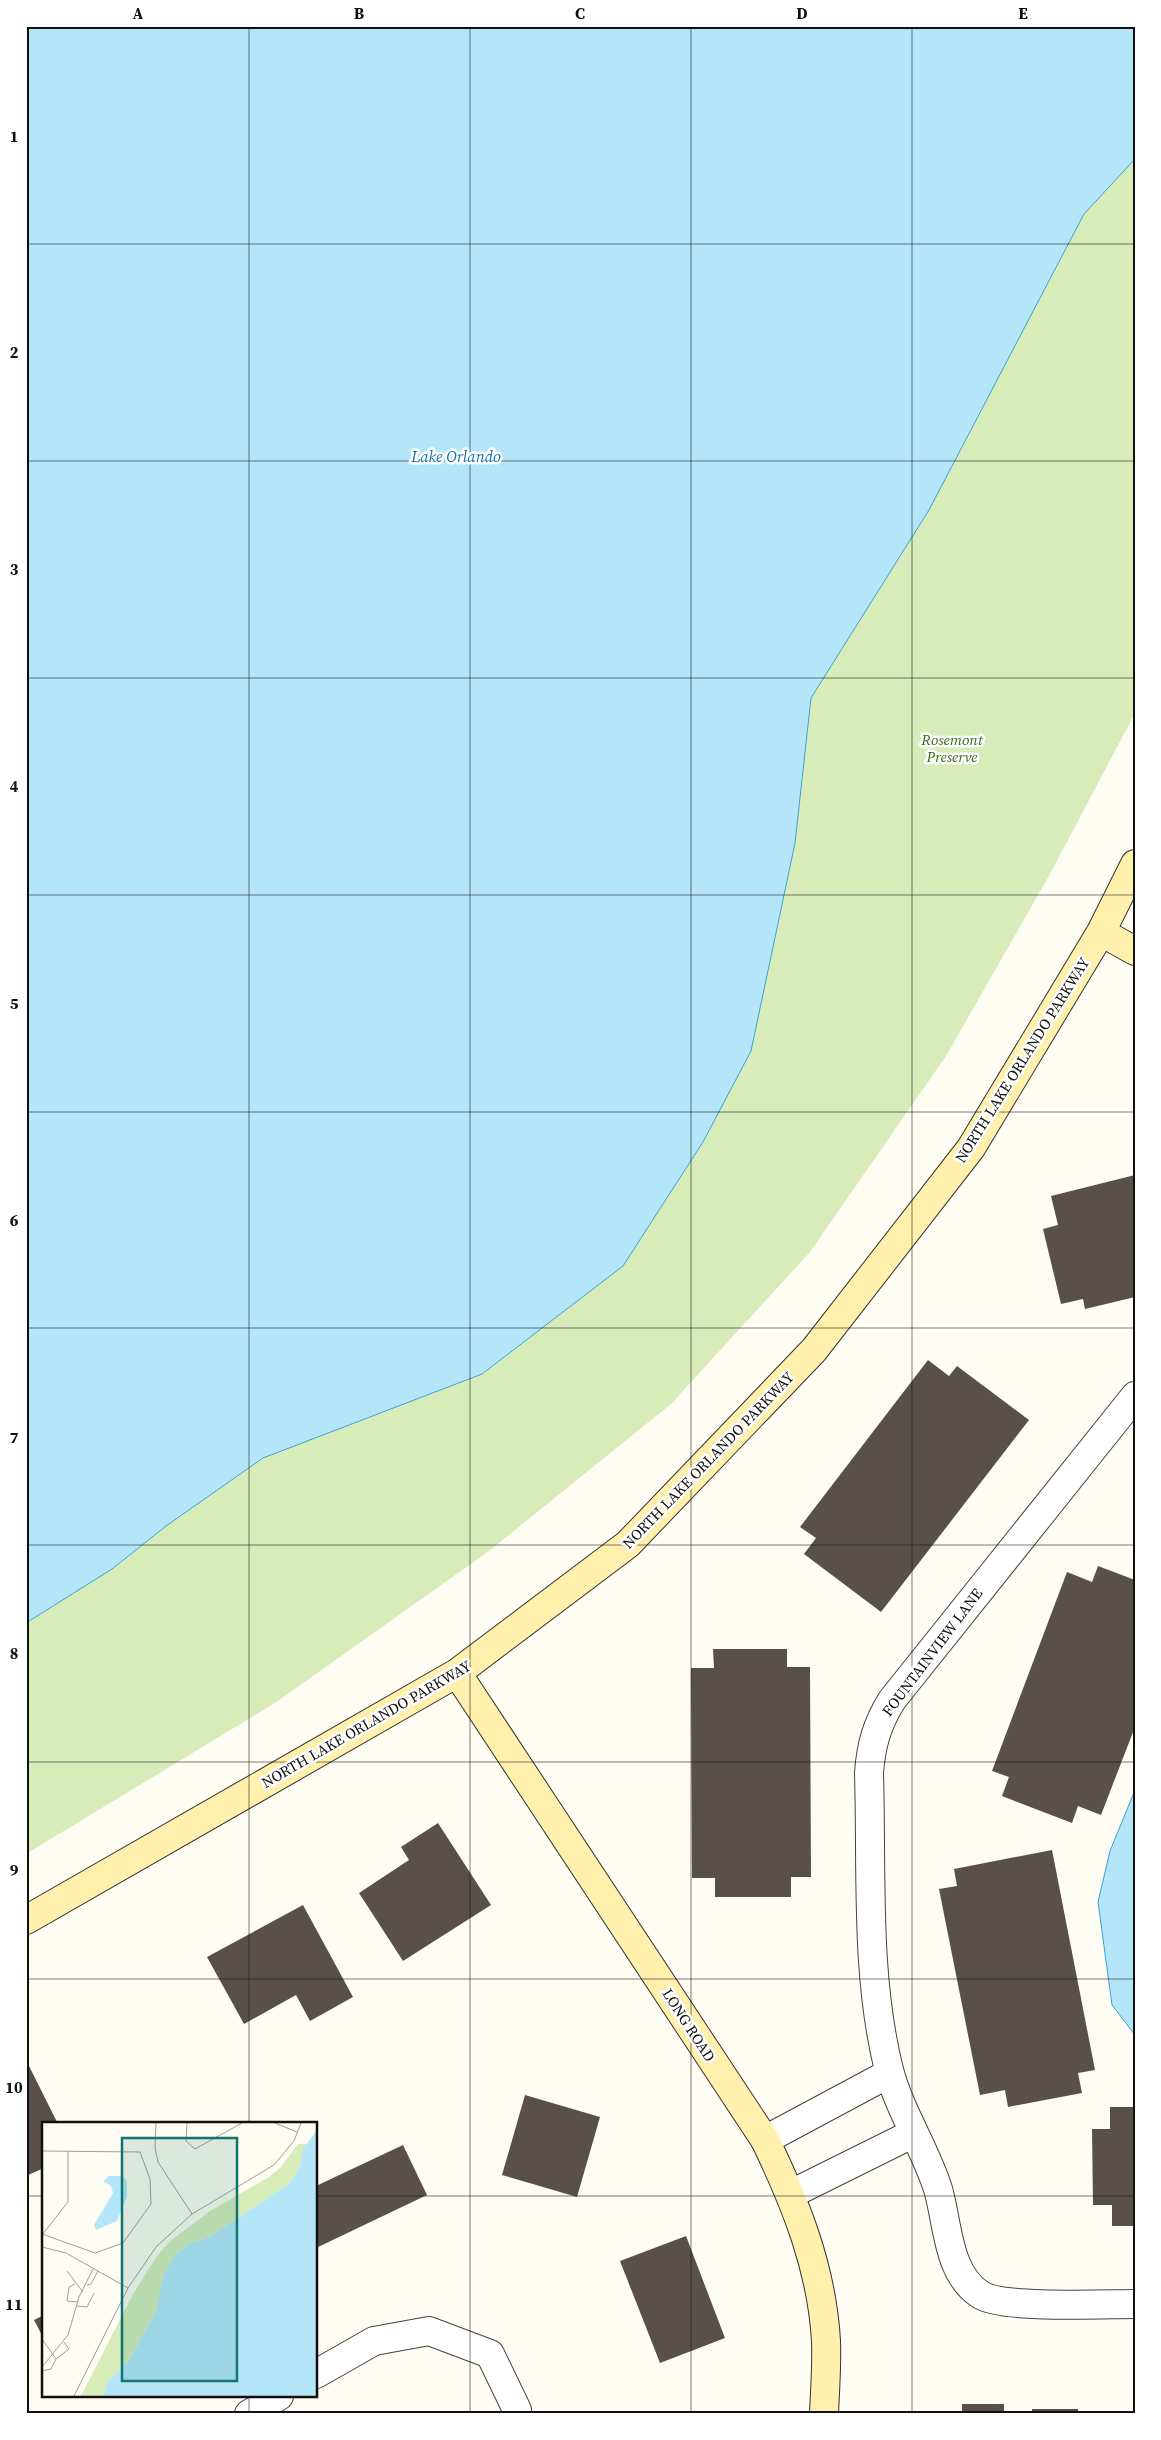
<svg xmlns="http://www.w3.org/2000/svg" width="1161" height="2440" viewBox="0 0 1161 2440" font-family="'Source Serif 4',serif">
	<style>
		.green { fill: #d8ecba }
		.water { fill: #b5e5f8; stroke: #3aa1d2 }
		.building { fill: #59504c }
		.lines { fill: none; stroke-linecap: round; stroke-linejoin: round }
		.street-casing { stroke: #434343; stroke-width: 30 }
		.secondary-casing { stroke: #323232; stroke-width: 30 }
		.street { stroke: #fff; stroke-width: 28 }
		.secondary { stroke: #fff0ae; stroke-width: 28 }
		.grid { fill: none; stroke: #101010; stroke-width: 1; stroke-opacity: 0.55 }
		.labels { text-anchor: middle; dominant-baseline: central; stroke-width: 5; stroke-linejoin: round; paint-order: stroke }
		.park-label { font-size: 15px; font-style: italic; fill: #336b1d; stroke: #fff }
		.street-label { font-size: 15px; fill: #101010; stroke: #fff }
		.water-label { font-size: 16px; font-style: italic; fill: #1372a7; stroke: #fff }
		.inset-road { fill: none; stroke: #9f9e98; stroke-width: 1 }
		.view { fill: #0f766e; fill-opacity: 0.15; stroke: #0f766e; stroke-width: 2.5 }
		.inset-edge { fill: none; stroke: #101010; stroke-width: 2.5 }
		.neatline { fill: none; stroke: #101010; stroke-width: 2 }
		.grid-label { font-size: 16px; text-anchor: middle; font-weight: bold; fill: #101010 }
	</style>
	<rect width="100%" height="100%" fill="#fffcf3"/>
	<path class="green" d="M1135,159V713L1050,874L946,1056L810,1252L671,1404L489,1551L275,1703L26,1854V1623L112,1569L166,1526L263,1458L482,1374L623,1266L703,1142L751,1051L795,843L811,698L929,510L1084,214Z"/>
	<path class="water" d="M26,26H1135V159L1084,214L929,510L811,698L795,843L751,1051L703,1142L623,1266L482,1374L263,1458L166,1526L112,1569L26,1623Z
		M1135,1790V2035L1112,2005L1098,1902L1110,1851Z"/>
	<path class="building" d="M1135,1175V1297L1085,1309L1083,1299L1061,1304L1043,1229L1058,1225L1051,1196Z
		M928,1360L949,1376L957,1366L1029,1420L881,1612L804,1554L816,1538L800,1527Z
		M1098,1566L1135,1580V1727L1101,1815L1078,1806L1072,1823L1002,1796L1009,1777L992,1771L1067,1572L1092,1582Z
		M713,1649H787V1667H810L811,1877H791V1897H715V1878H692L691,1668H714Z
		M438,1823L491,1905L403,1961L359,1893L409,1860L401,1847Z
		M1052,1850L1095,2070L1078,2073L1082,2093L1008,2107L1005,2090L980,2095L939,1889L957,1886L954,1869Z
		M303,1905L353,1997L310,2021L296,1995L244,2024L207,1957Z
		M26,2060L58,2124H44V2168L26,2176Z
		M525,2095L600,2117L577,2197L502,2175Z
		M1110,2107H1135V2226H1112V2205H1093L1092,2129H1110Z
		M403,2145L427,2195L316,2248V2186Z
		M686,2236L725,2338L660,2363L620,2261Z
		M44,2315V2339L34,2320Z
		M962,2404H1004V2414H962Z
		M1032,2409H1078V2414H1032Z"/>
	<g class="lines">
		<defs>
			<path id="street" d="M1135,1396L892,1700C877,1724 871,1745 869,1773C872,1872 865,1974 889,2070C900,2112 925,2148 938,2189C948,2223 947,2274 981,2295C1004,2309 1103,2304 1135,2304
				M765,2140L890,2073
				M791,2194L914,2133
				M316,2374L374,2341L429,2331L490,2354L517,2410V2414
				M249,2414L279,2396"/>
			<path id="secondary" d="M1101,932L1135,951
				M457,1673L765,2140C796,2204 822,2269 826,2341C827,2365 825,2390 824,2414
				M26,1920L457,1673L628,1544L814,1350L971,1148L1101,932L1135,864"/>
		</defs>
		<use href="#street" class="street-casing"/>
		<use href="#secondary" class="secondary-casing"/>
		<use href="#street" class="street"/>
		<use href="#secondary" class="secondary"/>
	</g>
	<path class="grid" d="M249,26V2124M470,26V2414M691,26V2414M912,26V2414M26,244H1135M26,461H1135M26,678H1135M26,895H1135M26,1112H1135M26,1328H1135M26,1545H1135M26,1762H1135M26,1979H1135M26,2196H44M316,2196H1135M249,2396V2414"/>
	<g class="labels">
		<g class="park-label">
			<text x="952" y="739">Rosemont<tspan x="952" dy="17">Preserve</tspan></text>
		</g>
		<g class="street-label">
			<text transform="translate(1022 1060) rotate(-58)">NORTH LAKE ORLANDO PARKWAY</text>
			<text transform="translate(708 1460) rotate(-46)">NORTH LAKE ORLANDO PARKWAY</text>
			<text transform="translate(932 1652) rotate(-53)">FOUNTAINVIEW LANE</text>
			<text transform="translate(366 1724) rotate(-30)">NORTH LAKE ORLANDO PARKWAY</text>
			<text transform="translate(689 2025) rotate(57)">LONG ROAD</text>
		</g>
		<g class="water-label">
			<text x="456" y="456">Lake Orlando</text>
		</g>
	</g>
	<g transform="translate(42 2122)">
		<rect width="275" height="275" fill="#fffcf3"/>
		<path d="M256,22H265L258,45L248,61L169,114L147,122L133,133L121,154L114,190L87,238L67,260L61,274H39L91,172L115,134L128,119L168,89L227,55L238,46Z" fill="#d8ecba"/>
		<path d="M275,8V274H61L66,260L87,238L114,190L121,154L133,133L147,122L169,114L248,61L258,45L261,27ZM67,54H81L85,59V75L75,99L54,108L52,103L71,71L69,64L61,59Z" fill="#b5e5f8"/>
		<path class="inset-road" d="M114,1L113,26L116,40L150,92M145,1L144,19L153,27L200,1M233,1L255,10M0,29L98,30L108,57L109,82L81,121L53,131L0,112M0,113L26,80V29M0,125L24,131L86,166M25,149L41,170M33,162L27,165L25,179L36,180M45,163L49,162L56,149M35,184L45,185L52,171M0,217L14,237L9,247L0,249M14,237L27,227L22,220M0,245L26,213L37,175L51,147M32,274L86,166L114,125L150,92L232,43L252,19L259,1"/>
		<path class="view" d="M80,16H195V259H80Z"/>
		<rect width="275" height="275" class="inset-edge"/>
	</g>
	<rect width="1161" height="2440" fill="none" stroke="#ffffff" stroke-width="55"/>
	<rect x="28" y="28" width="1106" height="2384" class="neatline"/>
	<g class="grid-label">
		<text x="138" y="19">A</text>
		<text x="359" y="19">B</text>
		<text x="580" y="19">C</text>
		<text x="802" y="19">D</text>
		<text x="1023" y="19">E</text>
		<text x="14" y="142">1</text>
		<text x="14" y="358">2</text>
		<text x="14" y="575">3</text>
		<text x="14" y="792">4</text>
		<text x="14" y="1009">5</text>
		<text x="14" y="1226">6</text>
		<text x="14" y="1443">7</text>
		<text x="14" y="1659">8</text>
		<text x="14" y="1876">9</text>
		<text x="14" y="2093">10</text>
		<text x="14" y="2310">11</text>
	</g>
</svg>
